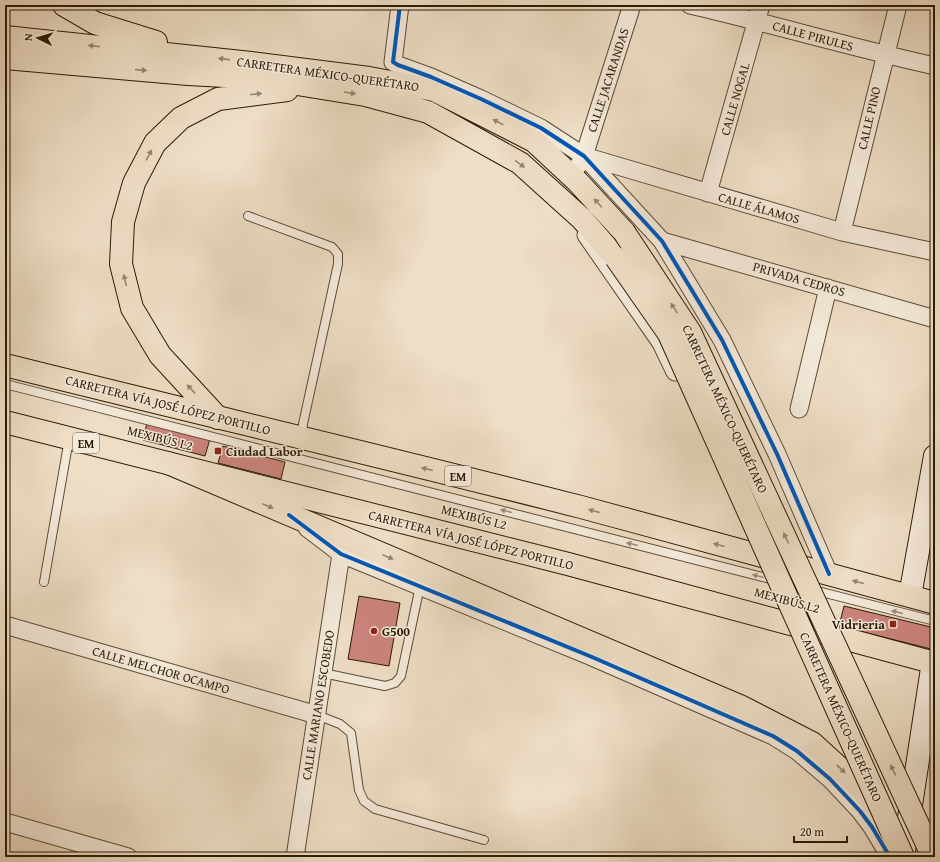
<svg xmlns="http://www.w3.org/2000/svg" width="940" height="862" viewBox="0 0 940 862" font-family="'Gentium Book Plus',serif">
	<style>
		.building { fill: #cc847e; stroke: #2b1b05 }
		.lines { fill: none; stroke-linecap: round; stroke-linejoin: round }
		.lane-casing { stroke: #5c4c35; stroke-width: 10 }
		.street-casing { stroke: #5c4c35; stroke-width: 19 }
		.secondary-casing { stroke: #2b1b05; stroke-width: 24 }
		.primary-casing { stroke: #2b1b05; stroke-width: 24 }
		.highway-casing { stroke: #2b1b05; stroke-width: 24 }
		.lane { stroke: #f4eada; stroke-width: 8 }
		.street { stroke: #f4eada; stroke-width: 17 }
		.secondary { stroke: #f4eada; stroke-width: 22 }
		.primary { stroke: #eedec6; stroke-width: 22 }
		.highway { stroke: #eedec6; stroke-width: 22 }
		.highway-bridge-casing { stroke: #2b1b05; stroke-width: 24; stroke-linecap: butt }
		.highway-bridge { stroke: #eedec6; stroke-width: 22 }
		.cycleway-casing { stroke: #f4eada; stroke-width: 6 }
		.cycleway { stroke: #0057b8; stroke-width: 4 }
		.oneway { fill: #96866f }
		.oneway2 { fill: #9a8d7a }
		.poi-dot { fill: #8f2418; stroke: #f4eada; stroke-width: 1.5 }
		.labels { text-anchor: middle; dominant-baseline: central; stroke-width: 3; stroke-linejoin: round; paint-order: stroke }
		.shield { fill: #f4eada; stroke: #675945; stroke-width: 1 }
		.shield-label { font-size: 12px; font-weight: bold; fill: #2b1b05 }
		.street-label { font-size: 13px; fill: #2b1b05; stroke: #f4eada }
		.poi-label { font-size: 13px; font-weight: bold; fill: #2b1b05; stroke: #f4eada; text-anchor: start }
	</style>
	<rect width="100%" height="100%" fill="#eedec6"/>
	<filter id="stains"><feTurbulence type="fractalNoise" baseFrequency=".005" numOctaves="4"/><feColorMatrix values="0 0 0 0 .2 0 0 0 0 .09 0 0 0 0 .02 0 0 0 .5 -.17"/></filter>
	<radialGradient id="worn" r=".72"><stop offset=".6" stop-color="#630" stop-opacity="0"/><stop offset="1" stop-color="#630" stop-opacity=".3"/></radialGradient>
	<path class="building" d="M147,423L210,439L205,456L143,440Z
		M223,446L285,462L281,479L218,463Z
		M359,596L400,603L389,666L348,659Z
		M844,606L935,628V650L839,626Z"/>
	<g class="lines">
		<defs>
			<path id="lane" d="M248,216L332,247L338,254V264L303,424L302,436
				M5,384L935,621
				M44,582L69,439
				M323,673L385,686L395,683L401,676L420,586
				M317,715L340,724L351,733L359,790L364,801L375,809L484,840"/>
			<path id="street" d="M400,5L393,62L398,65L431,77L481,99L541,128L584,156L662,241L722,340L777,454L829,574
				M690,5C772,24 853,48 935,66
				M584,156L842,232L935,252
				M578,166L584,156L632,5
				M708,193L761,5
				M842,232L898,5
				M586,235L661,343L675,372
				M662,241L935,319
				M799,409L828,288
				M307,528L341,554L592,657L773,736L797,751L830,779L860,811L872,827L890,857
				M5,625L317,715
				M5,822L128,857
				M295,857L341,554"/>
			<path id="secondary" d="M910,596L935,456
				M903,857L933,662"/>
			<path id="primary" d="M5,365C197,413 390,458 581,507C699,538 817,572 935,603
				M5,422L568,564L935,663"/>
			<path id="highway" d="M64,5L95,23L156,42
				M5,37L251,63L369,78L434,90L534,141L578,182L624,232
				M5,58L188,74L260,78L365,95L428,112L520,163L582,219L616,258
				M218,418L160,355L132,308L121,264L123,222L134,183L155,143L181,118L218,99L287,90
				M168,463L740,706L812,743L855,782L880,811"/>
		</defs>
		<use href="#lane" class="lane-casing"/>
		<use href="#street" class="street-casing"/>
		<use href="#secondary" class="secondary-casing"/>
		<use href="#primary" class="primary-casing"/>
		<use href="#highway" class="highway-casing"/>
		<use href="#lane" class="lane"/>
		<use href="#street" class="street"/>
		<use href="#secondary" class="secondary"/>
		<use href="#primary" class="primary"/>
		<use href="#highway" class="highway"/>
		<defs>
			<path id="highway-bridge" d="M624,232L690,332L933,857
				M616,258L669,334L903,857"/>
		</defs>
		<use href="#highway-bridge" class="highway-bridge-casing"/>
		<use href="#highway-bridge" class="highway-bridge"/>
		<defs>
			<path id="cycleway" d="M400,5L393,62L398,65L431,77L481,99L541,128L584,156L662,241L722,340L777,454L829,574
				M289,515L341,554L592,657L773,736L797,751L830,779L860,811L872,827L890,857"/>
		</defs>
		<use href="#cycleway" class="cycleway-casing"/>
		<use href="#cycleway" class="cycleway"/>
	</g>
	<defs><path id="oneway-solid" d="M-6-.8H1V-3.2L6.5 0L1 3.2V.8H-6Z"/></defs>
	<g class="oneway">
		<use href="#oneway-solid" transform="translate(94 46) rotate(-174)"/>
		<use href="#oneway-solid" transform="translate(224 59) rotate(-173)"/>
		<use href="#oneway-solid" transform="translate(141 70) rotate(5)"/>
		<use href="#oneway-solid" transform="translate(350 93) rotate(9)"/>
		<use href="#oneway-solid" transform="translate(256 94) rotate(-7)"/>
		<use href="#oneway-solid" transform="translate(498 122) rotate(-153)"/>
		<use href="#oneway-solid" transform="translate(149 155) rotate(-62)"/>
		<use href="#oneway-solid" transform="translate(520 164) rotate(36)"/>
		<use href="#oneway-solid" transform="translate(598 203) rotate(-132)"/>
		<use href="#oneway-solid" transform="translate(125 280) rotate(-103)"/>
		<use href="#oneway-solid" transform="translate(674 308) rotate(-124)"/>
		<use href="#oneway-solid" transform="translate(191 389) rotate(-133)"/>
		<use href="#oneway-solid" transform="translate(427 469) rotate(-166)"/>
		<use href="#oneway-solid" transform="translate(268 506) rotate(23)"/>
		<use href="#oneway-solid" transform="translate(594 511) rotate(-165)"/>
		<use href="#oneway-solid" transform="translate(786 538) rotate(-115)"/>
		<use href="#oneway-solid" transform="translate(719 545) rotate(-165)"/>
		<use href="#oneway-solid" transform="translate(388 557) rotate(23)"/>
		<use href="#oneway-solid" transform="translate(858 582) rotate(-165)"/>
		<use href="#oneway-solid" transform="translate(841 769) rotate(43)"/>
		<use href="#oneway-solid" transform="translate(893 770) rotate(-115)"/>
	</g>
	<g class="oneway2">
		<use href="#oneway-solid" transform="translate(506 511) rotate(-166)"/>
		<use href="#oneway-solid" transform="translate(632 544) rotate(-166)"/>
		<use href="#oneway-solid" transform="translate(758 576) rotate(-166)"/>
		<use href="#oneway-solid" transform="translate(897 612) rotate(-166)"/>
	</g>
	<g class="poi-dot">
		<rect x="214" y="447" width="8" height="8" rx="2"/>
		<rect x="889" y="620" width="8" height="8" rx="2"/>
		<circle cx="374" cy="631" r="4"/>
	</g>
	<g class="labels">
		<g class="shield">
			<rect x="73" y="433" width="26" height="20" rx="3"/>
			<rect x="445" y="466" width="26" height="20" rx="3"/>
		</g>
		<g class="shield-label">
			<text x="86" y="443">EM</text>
			<text x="458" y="476">EM</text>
		</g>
		<g class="street-label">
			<text transform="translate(813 36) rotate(15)">CALLE PIRULES</text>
			<text transform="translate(328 74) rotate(8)">CARRETERA MÉXICO-QUERÉTARO</text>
			<text transform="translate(608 80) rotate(-72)">CALLE JACARANDAS</text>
			<text transform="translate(735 99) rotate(-74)">CALLE NOGAL</text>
			<text transform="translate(869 118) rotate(-77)">CALLE PINO</text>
			<text transform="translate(759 208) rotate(16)">CALLE ÁLAMOS</text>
			<text transform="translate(799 279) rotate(16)">PRIVADA CEDROS</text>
			<text transform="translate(168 405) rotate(14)">CARRETERA VÍA JOSÉ LÓPEZ PORTILLO</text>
			<text transform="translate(725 409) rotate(65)">CARRETERA MÉXICO-QUERÉTARO</text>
			<text transform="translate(160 438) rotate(14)">MEXIBÚS L2</text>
			<text transform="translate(474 517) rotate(14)">MEXIBÚS L2</text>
			<text transform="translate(471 540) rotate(14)">CARRETERA VÍA JOSÉ LÓPEZ PORTILLO</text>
			<text transform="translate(787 600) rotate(15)">MEXIBÚS L2</text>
			<text transform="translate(161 670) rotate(16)">CALLE MELCHOR OCAMPO</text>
			<text transform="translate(318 705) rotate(-81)">CALLE MARIANO ESCOBEDO</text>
			<text transform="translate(841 717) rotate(66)">CARRETERA MÉXICO-QUERÉTARO</text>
		</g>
		<g class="poi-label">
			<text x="226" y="451">Ciudad Labor</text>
			<text x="885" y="624" text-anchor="end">Vidrieria</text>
			<text x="382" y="631">G500</text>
		</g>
	</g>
	<rect width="940" height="862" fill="none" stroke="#eedec6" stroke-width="20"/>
	<rect x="6" y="6" width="928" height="850" fill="none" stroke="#2b1b05" stroke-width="2"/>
	<rect x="10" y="10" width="920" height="842" fill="none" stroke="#2b1b05"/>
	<g transform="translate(38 38) rotate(275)" stroke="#f4eada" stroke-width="3" paint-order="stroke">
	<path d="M0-3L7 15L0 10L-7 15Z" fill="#2b1b05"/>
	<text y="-6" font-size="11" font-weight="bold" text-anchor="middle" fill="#2b1b05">N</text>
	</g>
	<path d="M794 836v6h53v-6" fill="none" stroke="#2b1b05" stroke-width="2"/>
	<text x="800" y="836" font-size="12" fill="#2b1b05" stroke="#f4eada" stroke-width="3" paint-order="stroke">20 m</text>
	<rect width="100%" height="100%" filter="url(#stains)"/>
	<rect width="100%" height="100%" fill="url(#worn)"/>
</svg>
